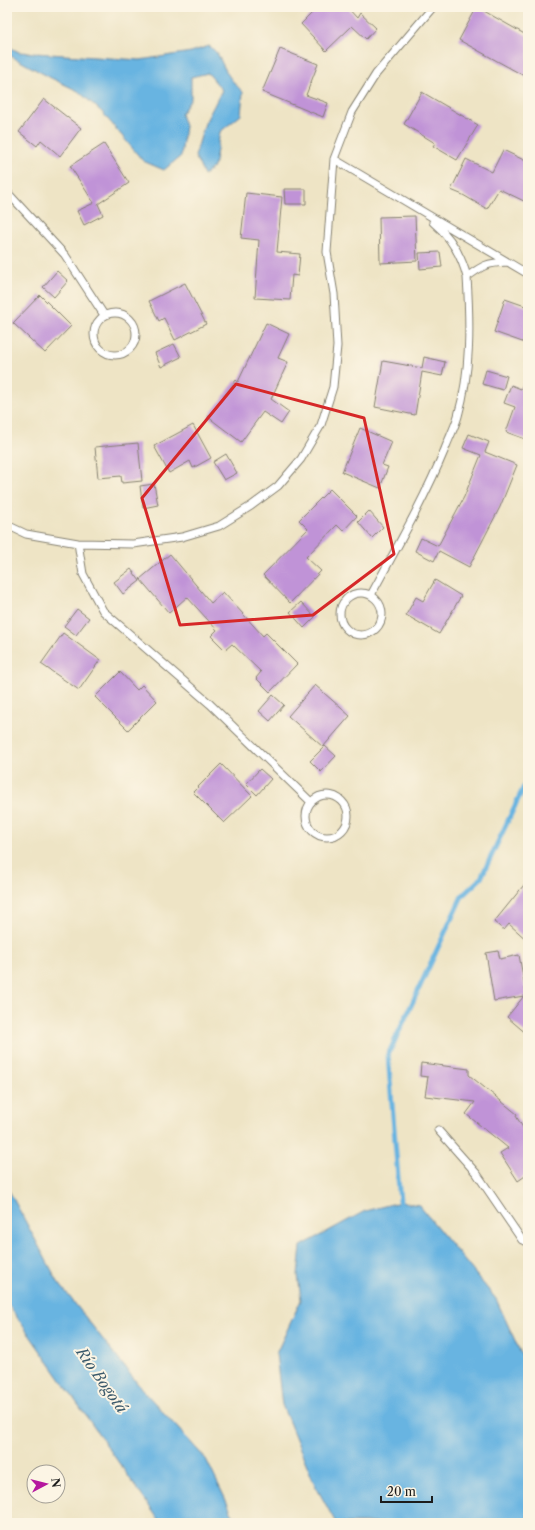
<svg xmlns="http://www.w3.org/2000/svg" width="535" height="1530" viewBox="0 0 535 1530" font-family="'Libre Caslon Text',serif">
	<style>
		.water { fill: #68b4e1; stroke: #42687e }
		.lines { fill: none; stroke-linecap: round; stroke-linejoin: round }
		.stream { stroke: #68b4e1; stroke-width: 5 }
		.building { fill: #c093d7 }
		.lane-casing { stroke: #858070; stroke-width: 9 }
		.lane { stroke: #fff; stroke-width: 7 }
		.marked { fill: none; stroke: #d62828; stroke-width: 3; stroke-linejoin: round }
		.labels { text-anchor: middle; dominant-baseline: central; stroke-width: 4; stroke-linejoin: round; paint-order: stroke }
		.water-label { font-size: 15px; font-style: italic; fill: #3a596b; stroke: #fcf5e5 }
	</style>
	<rect width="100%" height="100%" fill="#fcf5e5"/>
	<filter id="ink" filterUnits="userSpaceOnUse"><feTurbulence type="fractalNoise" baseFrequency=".025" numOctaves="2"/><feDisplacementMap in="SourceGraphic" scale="8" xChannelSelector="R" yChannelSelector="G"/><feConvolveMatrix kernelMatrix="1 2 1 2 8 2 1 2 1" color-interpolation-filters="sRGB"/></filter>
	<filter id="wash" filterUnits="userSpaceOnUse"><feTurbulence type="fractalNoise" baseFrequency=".012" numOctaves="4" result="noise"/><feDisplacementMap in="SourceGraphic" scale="16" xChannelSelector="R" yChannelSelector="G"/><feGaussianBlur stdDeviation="0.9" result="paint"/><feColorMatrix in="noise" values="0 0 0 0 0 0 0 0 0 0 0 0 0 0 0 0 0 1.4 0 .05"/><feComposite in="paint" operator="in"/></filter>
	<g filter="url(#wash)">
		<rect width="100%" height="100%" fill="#eee4c5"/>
		<path class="water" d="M7,46L19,52L140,60L191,52L209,46C221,55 218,57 225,69C229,78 236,85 243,92L241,115L220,132L214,167L204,175L195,156L205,123L222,90L208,73L191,77V99L181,114L185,126L181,156L164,170L143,161L102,112L78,91L51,78L7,54Z
			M7,1187L58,1282L141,1388L206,1459L237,1523H161L7,1303Z
			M400,1202L419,1205L496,1299L528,1369V1523H336L315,1485L282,1405L276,1354L301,1300L298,1275L301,1246L365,1211Z"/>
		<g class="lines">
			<path class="stream" d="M400,1202L388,1055L462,896L481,878L528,778"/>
		</g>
		<g id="blocks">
			<path class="building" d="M318,7H347L357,18L360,13L376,28L366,39L352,26L326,51L301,24Z
				M477,7L528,36V78L459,40Z
				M280,49L318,64L306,95L328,103L323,117L262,92Z
				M422,92L478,125L457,160L433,146L435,143L404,124Z
				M44,99L81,128L60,156L41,140L37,146L19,132Z
				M104,144L129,183L98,204L103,215L84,225L77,211L94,203L70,166Z
				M503,150L528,162V203L499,189L487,209L463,195L451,190L466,159L492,172Z
				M284,189H306V204H285Z
				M246,193L282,197L277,252L300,254L298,276L292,275L290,300L255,298L259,240L241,238Z
				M415,216L417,261L380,263L379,217Z
				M440,252L442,267L420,269L419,253Z
				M57,271L68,281L54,297L43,287Z
				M185,283L206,324L175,340L164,318L159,321L149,301Z
				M40,295L71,326L45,353L13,323Z
				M505,299L528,307V344L494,332Z
				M266,323L289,334L278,358L288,362L271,399L289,412L281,424L263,412L241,442L208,417L236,380L238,382Z
				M174,344L181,357L161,367L155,353Z
				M424,357L445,362L442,376L422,372L415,415L375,407L383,361L422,368Z
				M486,370L507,376L503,390L482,384Z
				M526,376H528V440L506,432L515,407L504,403L511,385L521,389Z
				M193,425L211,458L193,468L190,461L169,473L154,446Z
				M360,428L392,442L382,465L388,467L380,488L342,472Z
				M469,434L489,442L485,452L517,465L500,507L469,567L439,551L434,561L415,551L421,538L438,546L464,497L481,455L463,448Z
				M138,443L142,481L122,483L121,476L98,478L95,447Z
				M226,454L237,473L224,480L213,462Z
				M154,484L158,505L143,508L140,486Z
				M330,489L357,516L343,531L337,525L306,557L321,571L290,603L263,575L308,529L299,520Z
				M369,511L383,527L372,538L358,522Z
				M170,554L211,603L223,592L263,636L266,633L297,664L270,692L256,678L261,672L232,644L225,650L211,636L217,630L187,597L169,613L140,579Z
				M131,569L140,581L123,594L114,582Z
				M435,580L461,596L439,634L406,615L416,597L423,601Z
				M301,602L315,617L304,628L290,612Z
				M77,609L89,618L76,635L64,626Z
				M63,633L100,660L79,690L41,664Z
				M120,672L137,690L142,685L157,701L128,730L95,697Z
				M315,685L350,716L323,747L288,716Z
				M273,695L284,705L270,721L259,711Z
				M325,746L336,756L321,772L310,761Z
				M221,764L252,796L224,823L193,792Z
				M260,769L271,779L257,795L246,784Z
				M528,880V941L509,924L504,930L494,922Z
				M498,951L500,959L519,955L526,993L528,992V1035L507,1017L524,996L494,1001L486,953Z
				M421,1063L469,1069V1075L517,1114L516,1116L528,1136V1174L518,1181L500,1153L508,1148L466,1114L475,1102L425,1096L428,1077L420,1076Z"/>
		</g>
	</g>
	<g filter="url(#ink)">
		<use href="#blocks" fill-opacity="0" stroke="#858070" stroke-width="1"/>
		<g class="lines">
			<defs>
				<path id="lane" d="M334,159L528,274
					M7,192L65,255L104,315
					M433,222C451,237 461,254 467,277C483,265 487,263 507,262
					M94 334a21 21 0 1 1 42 0a21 21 0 1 1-42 0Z
					M7,525L26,534L78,543L133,544L182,537L219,526L251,506L278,486L301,459L321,425L333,387L337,346L334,294L327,252L334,159L352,112L376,74L433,7
					M78,543L83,574L103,611L210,704L311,802
					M340 614a21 21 0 1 1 42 0a21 21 0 1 1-42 0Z
					M371,595C397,547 424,500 445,449C449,438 455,427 458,416C471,371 470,323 467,277
					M306 816a21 21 0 1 1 42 0a21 21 0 1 1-42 0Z
					M438,1130L477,1174L522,1240L528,1242"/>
			</defs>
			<use href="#lane" class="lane-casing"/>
			<use href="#lane" class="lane"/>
		</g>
	</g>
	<path class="marked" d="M236,384L364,418L394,554L313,615L180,625L142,498Z"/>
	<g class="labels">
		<g class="water-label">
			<text transform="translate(102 1380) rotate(55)">Río Bogotá</text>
		</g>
	</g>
	<rect width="535" height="1530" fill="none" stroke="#fcf5e5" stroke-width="24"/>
	<g transform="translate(46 1484) rotate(83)"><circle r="19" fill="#fcf5e5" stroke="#a29e95"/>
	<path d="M0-3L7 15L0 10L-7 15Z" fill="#b5179e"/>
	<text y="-6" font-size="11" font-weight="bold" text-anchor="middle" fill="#1c1c1c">N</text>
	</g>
	<path d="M381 1496v6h51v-6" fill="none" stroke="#1c1c1c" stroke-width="2"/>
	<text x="387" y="1496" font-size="12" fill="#1c1c1c" stroke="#fcf5e5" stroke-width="3" paint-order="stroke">20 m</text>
</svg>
